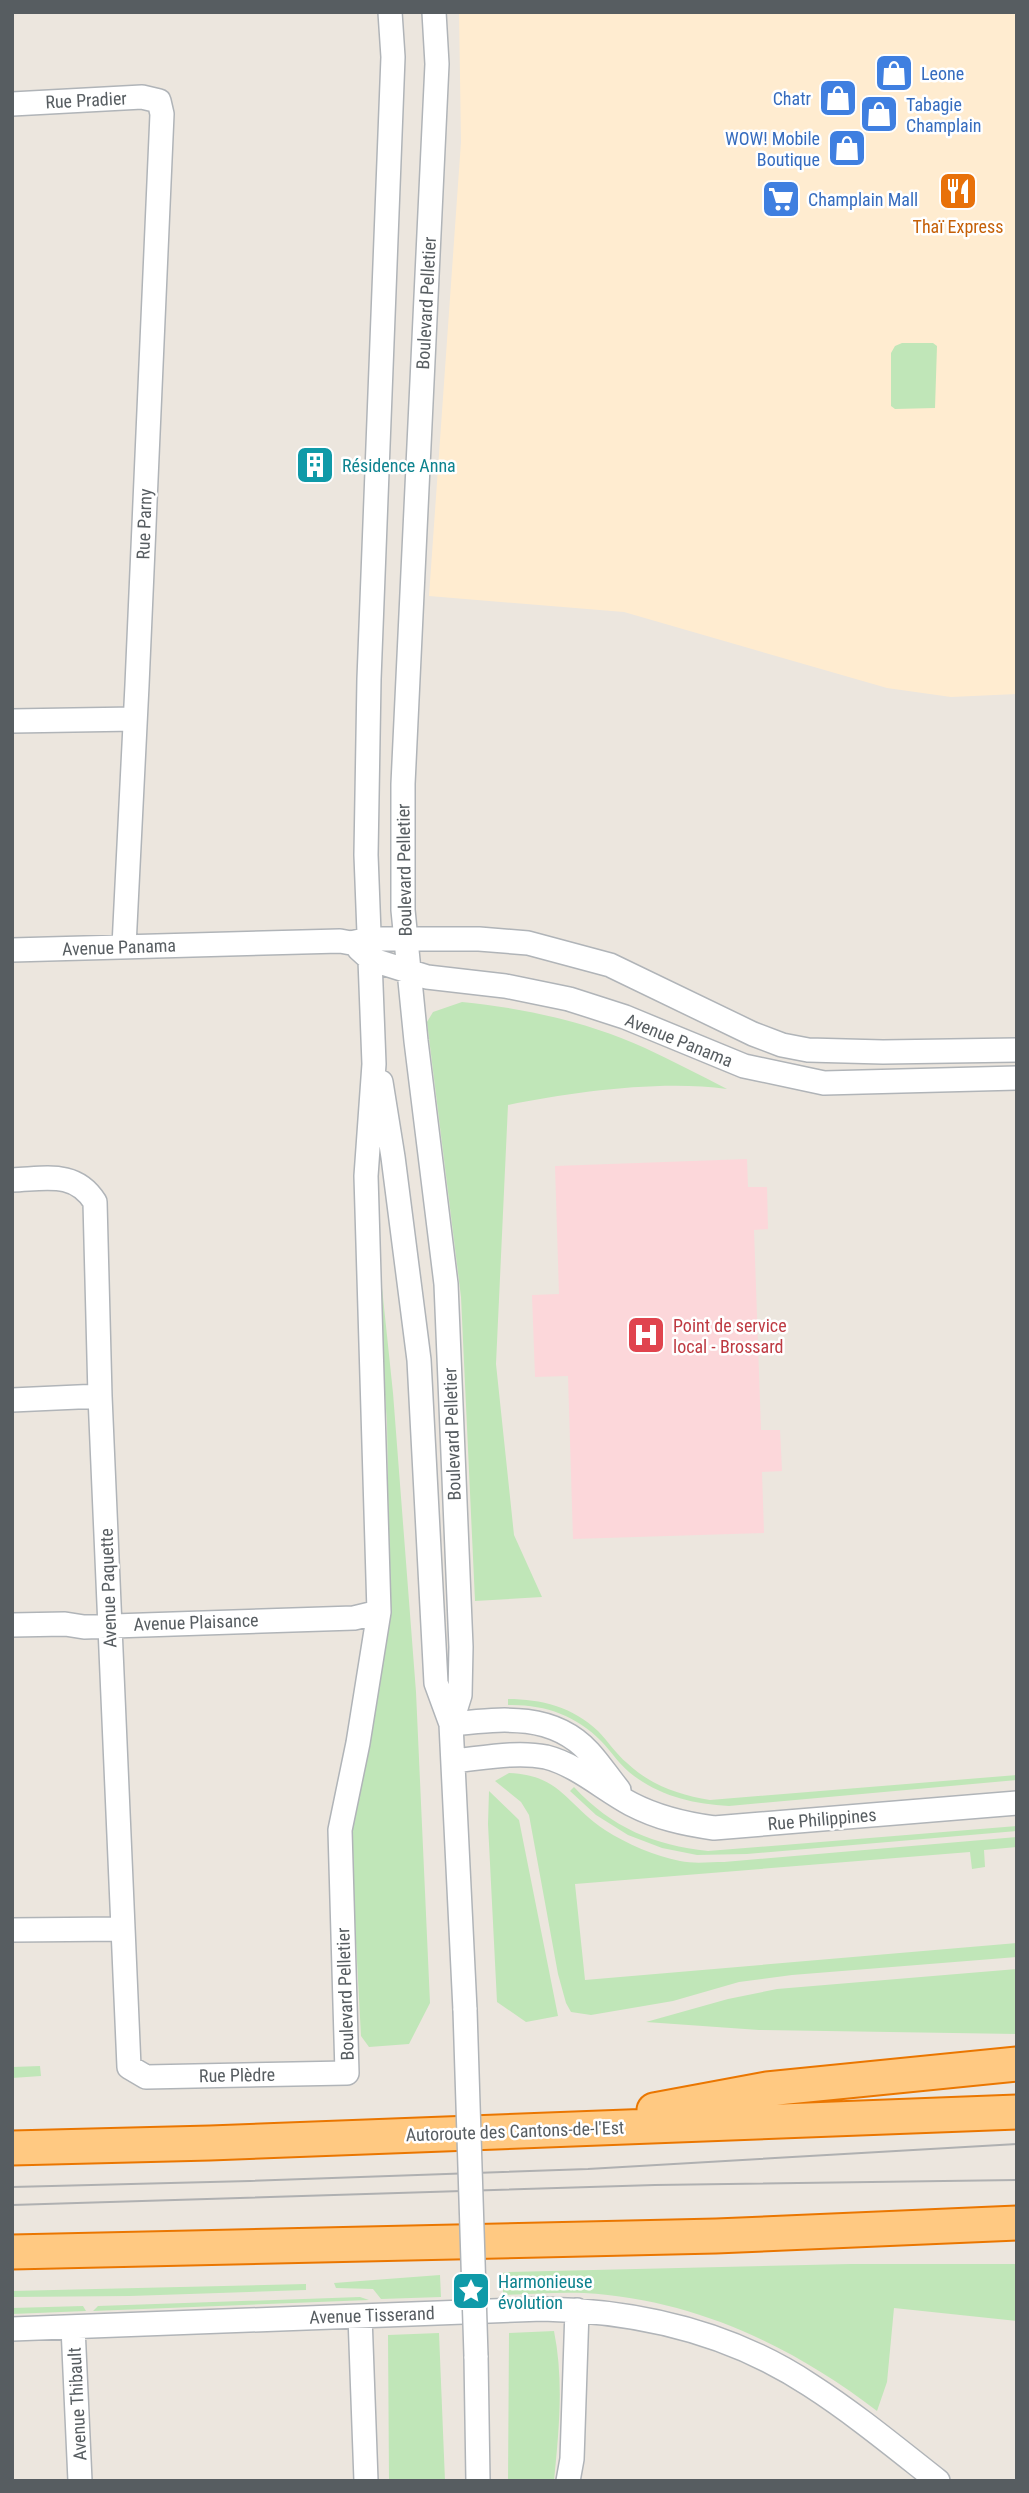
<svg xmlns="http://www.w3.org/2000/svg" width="1029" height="2493" viewBox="0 0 1029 2493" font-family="'Roboto Condensed',sans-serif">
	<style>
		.commercial { fill: #ffecd0 }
		.medical { fill: #fcd7da }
		.green { fill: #c0e6b8 }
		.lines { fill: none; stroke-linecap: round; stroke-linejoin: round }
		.minor-casing { stroke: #b0b4b8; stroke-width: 26 }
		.highway-casing { stroke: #ea7600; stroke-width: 37 }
		.minor { stroke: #fff; stroke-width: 23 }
		.highway { stroke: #ffc982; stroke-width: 33 }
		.tram { stroke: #afb0b1; stroke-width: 2 }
		.minor-bridge-casing { stroke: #b0b4b8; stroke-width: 26; stroke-linecap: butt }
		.minor-bridge { stroke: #fff; stroke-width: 23 }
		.labels { text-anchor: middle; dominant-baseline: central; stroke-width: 5; stroke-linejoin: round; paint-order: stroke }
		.shop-label { font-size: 18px; fill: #366cbe; stroke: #fff; text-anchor: start }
		.street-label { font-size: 18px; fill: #575d61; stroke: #fff }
		.food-label { font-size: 18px; fill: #c56008; stroke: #fff }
		.culture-label { font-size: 18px; fill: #0d838f; stroke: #fff; text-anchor: start }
		.health-label { font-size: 18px; fill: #be3a42; stroke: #fff; text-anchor: start }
	</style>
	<rect width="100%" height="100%" fill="#ece6de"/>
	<path class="commercial" d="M459,12H1017V694L951,697L887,688L624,612L429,596L461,142Z"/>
	<path class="medical" d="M747,1159L748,1187H767L768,1229L754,1230L761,1430H780L782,1471L762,1472L764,1533L573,1539L568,1376L535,1377L532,1295L559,1294L555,1166Z"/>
	<path class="green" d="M902,343H933L937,346L935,408L895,409L891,406V353L895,346Z
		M462,1002C524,1008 588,1022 645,1048C673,1061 700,1075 727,1089C660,1080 574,1092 508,1105L496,1364L514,1535L542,1597L475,1601L461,1297L427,1022L433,1012Z
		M377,1240L393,1393L416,1692L430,2003L409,2044L369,2047L361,2036L350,1828L390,1616L387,1422L374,1241Z
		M508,1699C541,1699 573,1707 598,1731C608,1741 616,1754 627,1763C650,1785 679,1795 710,1800L1017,1775V1780L729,1806C694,1804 663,1797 634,1776C620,1766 612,1752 601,1741C576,1715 543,1704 508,1705Z
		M509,1773C561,1775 567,1805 605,1830C627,1844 655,1856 680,1861C694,1864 710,1862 724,1862L1017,1837V1847L984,1850L985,1867L972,1869L970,1852L575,1884L585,1980L1017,1943V1957L792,1975L739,1982L673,2001L591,2015L571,2012L566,2003L558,1974L529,1815L521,1802L495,1781Z
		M574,1787C612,1828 654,1845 708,1851L1017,1826V1831L747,1854L697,1855L662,1848L628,1835L596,1815L570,1791Z
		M489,1791L519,1820L558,2016L526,2022L497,2002L488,1824Z
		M1017,1969V2034L759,2030L646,2022L728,1999L777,1989Z
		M40,2066L41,2076L12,2078V2067Z
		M850,2264H1017V2321L894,2308L887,2382L877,2411C791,2345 693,2299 584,2293C557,2292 530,2294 503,2295V2273L507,2272Z
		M440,2275L441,2297L381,2299L373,2289L336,2288L334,2283Z
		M306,2284V2290L130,2296L12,2297V2291Z
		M360,2297L369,2300L93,2311L98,2306Z
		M83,2306L86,2311L12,2314V2308Z
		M554,2331C564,2381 559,2430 554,2481H508L509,2333Z
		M439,2333L445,2481H389L388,2335Z"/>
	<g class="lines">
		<defs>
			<path id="minor" d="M434,12L437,64L403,784V910L416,1041L446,1284L461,1647L460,1695L451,1724
				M12,104L142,97L159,101L162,114L137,685L124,946
				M12,721L135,719
				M359,949L370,959L427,977L505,986L569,999L625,1017L744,1066L824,1083L1017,1078
				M12,950L340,941L351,943L369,939H479L528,943L610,965L753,1034L782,1045L808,1050L883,1052L1017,1050
				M381,1082L393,1157L419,1360L436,1683L451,1724L465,2010
				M12,1180C45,1179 75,1170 95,1202L100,1396L129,2067L146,2077L347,2073L340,1830L358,1743L379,1612L366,1176L374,1064L366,855L369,679L393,57L390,12
				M12,1400L100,1396
				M12,1625L65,1624L84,1627L354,1618L379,1612
				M451,1724C500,1719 552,1712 589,1752C600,1764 609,1778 619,1790
				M454,1761C483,1758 517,1751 546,1757C577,1765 603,1789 631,1804C658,1818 684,1824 714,1828L1017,1803
				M12,1930L122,1929
				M360,2316L366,2481
				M73,2327L80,2481
				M12,2329L543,2309C638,2311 730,2332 810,2385C855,2414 896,2448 938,2481
				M476,2356L478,2481
				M568,2481L572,2459L577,2310"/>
			<path id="highway" d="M654,2110L767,2089L1017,2064
				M12,2148L210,2143L1017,2112
				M12,2252L716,2236L1017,2223"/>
		</defs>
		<use href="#minor" class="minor-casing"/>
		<use href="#highway" class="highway-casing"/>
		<use href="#minor" class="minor"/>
		<use href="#highway" class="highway"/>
		<path class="tram" d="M12,2187L250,2181L588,2169L1017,2144
			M12,2205L655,2185L1017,2180"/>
		<defs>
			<path id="minor-bridge" d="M465,2010L476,2356"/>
		</defs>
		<use href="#minor-bridge" class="minor-bridge-casing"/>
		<use href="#minor-bridge" class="minor-bridge"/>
	</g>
	<defs>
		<symbol id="shop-square" viewBox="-11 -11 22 22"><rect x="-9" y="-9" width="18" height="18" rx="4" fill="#3f7fe0" stroke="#fff"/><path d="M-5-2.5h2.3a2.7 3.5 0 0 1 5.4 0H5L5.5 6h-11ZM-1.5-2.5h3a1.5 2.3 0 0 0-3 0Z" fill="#fff"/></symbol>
		<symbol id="restaurant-square" viewBox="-11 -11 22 22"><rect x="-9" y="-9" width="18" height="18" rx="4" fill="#e8710a" stroke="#fff"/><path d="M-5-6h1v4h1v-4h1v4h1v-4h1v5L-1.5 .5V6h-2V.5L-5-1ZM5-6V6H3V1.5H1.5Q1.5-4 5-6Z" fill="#fff"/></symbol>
		<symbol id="supermarket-square" viewBox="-11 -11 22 22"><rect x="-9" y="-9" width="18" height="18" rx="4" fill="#3f7fe0" stroke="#fff"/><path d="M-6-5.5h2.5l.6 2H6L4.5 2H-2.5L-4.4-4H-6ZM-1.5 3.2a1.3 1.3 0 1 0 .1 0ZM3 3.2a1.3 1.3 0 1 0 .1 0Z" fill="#fff"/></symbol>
		<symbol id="building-square" viewBox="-11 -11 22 22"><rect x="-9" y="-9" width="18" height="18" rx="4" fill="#0f9aa8" stroke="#fff"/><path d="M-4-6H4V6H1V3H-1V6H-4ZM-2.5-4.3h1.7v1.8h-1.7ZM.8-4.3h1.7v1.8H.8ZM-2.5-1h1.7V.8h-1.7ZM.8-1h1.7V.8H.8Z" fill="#fff"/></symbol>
		<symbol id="hospital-square" viewBox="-11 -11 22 22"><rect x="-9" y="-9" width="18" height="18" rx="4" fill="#e0444e" stroke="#fff"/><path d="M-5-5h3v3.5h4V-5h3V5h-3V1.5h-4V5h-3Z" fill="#fff"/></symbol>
		<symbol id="sight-square" viewBox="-11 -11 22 22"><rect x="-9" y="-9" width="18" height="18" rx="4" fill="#0f9aa8" stroke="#fff"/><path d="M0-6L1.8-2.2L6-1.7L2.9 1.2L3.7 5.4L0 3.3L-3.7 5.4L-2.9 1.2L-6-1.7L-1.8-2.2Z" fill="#fff"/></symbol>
	</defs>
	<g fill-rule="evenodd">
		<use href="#shop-square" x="872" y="51" width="44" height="44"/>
		<use href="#shop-square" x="816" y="76" width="44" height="44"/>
		<use href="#shop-square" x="857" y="92" width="44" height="44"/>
		<use href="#shop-square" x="825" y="126" width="44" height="44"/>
		<use href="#restaurant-square" x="936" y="169" width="44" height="44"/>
		<use href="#supermarket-square" x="759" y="177" width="44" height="44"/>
		<use href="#building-square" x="293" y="443" width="44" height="44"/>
		<use href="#hospital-square" x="624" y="1313" width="44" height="44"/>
		<use href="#sight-square" x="449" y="2269" width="44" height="44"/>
	</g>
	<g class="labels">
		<g class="shop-label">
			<text x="921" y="73">Leone</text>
			<text x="811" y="98" text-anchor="end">Chatr</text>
			<text x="906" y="104">Tabagie<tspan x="906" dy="21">Champlain</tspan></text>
			<text x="820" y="138" text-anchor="end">WOW! Mobile<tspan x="820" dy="21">Boutique</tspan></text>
			<text x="808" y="199">Champlain Mall</text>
		</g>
		<g class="street-label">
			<text transform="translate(86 100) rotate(-3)">Rue Pradier</text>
			<text transform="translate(426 303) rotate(-87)">Boulevard Pelletier</text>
			<text transform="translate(144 524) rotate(-88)">Rue Parny</text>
			<text transform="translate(404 870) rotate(-91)">Boulevard Pelletier</text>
			<text transform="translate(119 947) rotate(-2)">Avenue Panama</text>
			<text transform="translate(679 1040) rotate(22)">Avenue Panama</text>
			<text transform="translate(452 1434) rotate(-92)">Boulevard Pelletier</text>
			<text transform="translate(108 1588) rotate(-92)">Avenue Paquette</text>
			<text transform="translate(196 1622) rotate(-2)">Avenue Plaisance</text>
			<text transform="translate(822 1819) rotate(-5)">Rue Philippines</text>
			<text transform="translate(345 1994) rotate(-92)">Boulevard Pelletier</text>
			<text transform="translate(237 2075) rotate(-1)">Rue Plèdre</text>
			<text transform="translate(515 2131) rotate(-2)">Autoroute des Cantons-de-l'Est</text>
			<text transform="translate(372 2315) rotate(-2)">Avenue Tisserand</text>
			<text transform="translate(77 2404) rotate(-93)">Avenue Thibault</text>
		</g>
		<g class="food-label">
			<text x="958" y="226">Thaï Express</text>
		</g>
		<g class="culture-label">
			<text x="342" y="465">Résidence Anna</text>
			<text x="498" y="2281">Harmonieuse<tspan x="498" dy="21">évolution</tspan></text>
		</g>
		<g class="health-label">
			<text x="673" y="1325">Point de service<tspan x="673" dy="21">local - Brossard</tspan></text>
		</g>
	</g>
	<rect width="1029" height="2493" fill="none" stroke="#575d61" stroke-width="28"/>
</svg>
